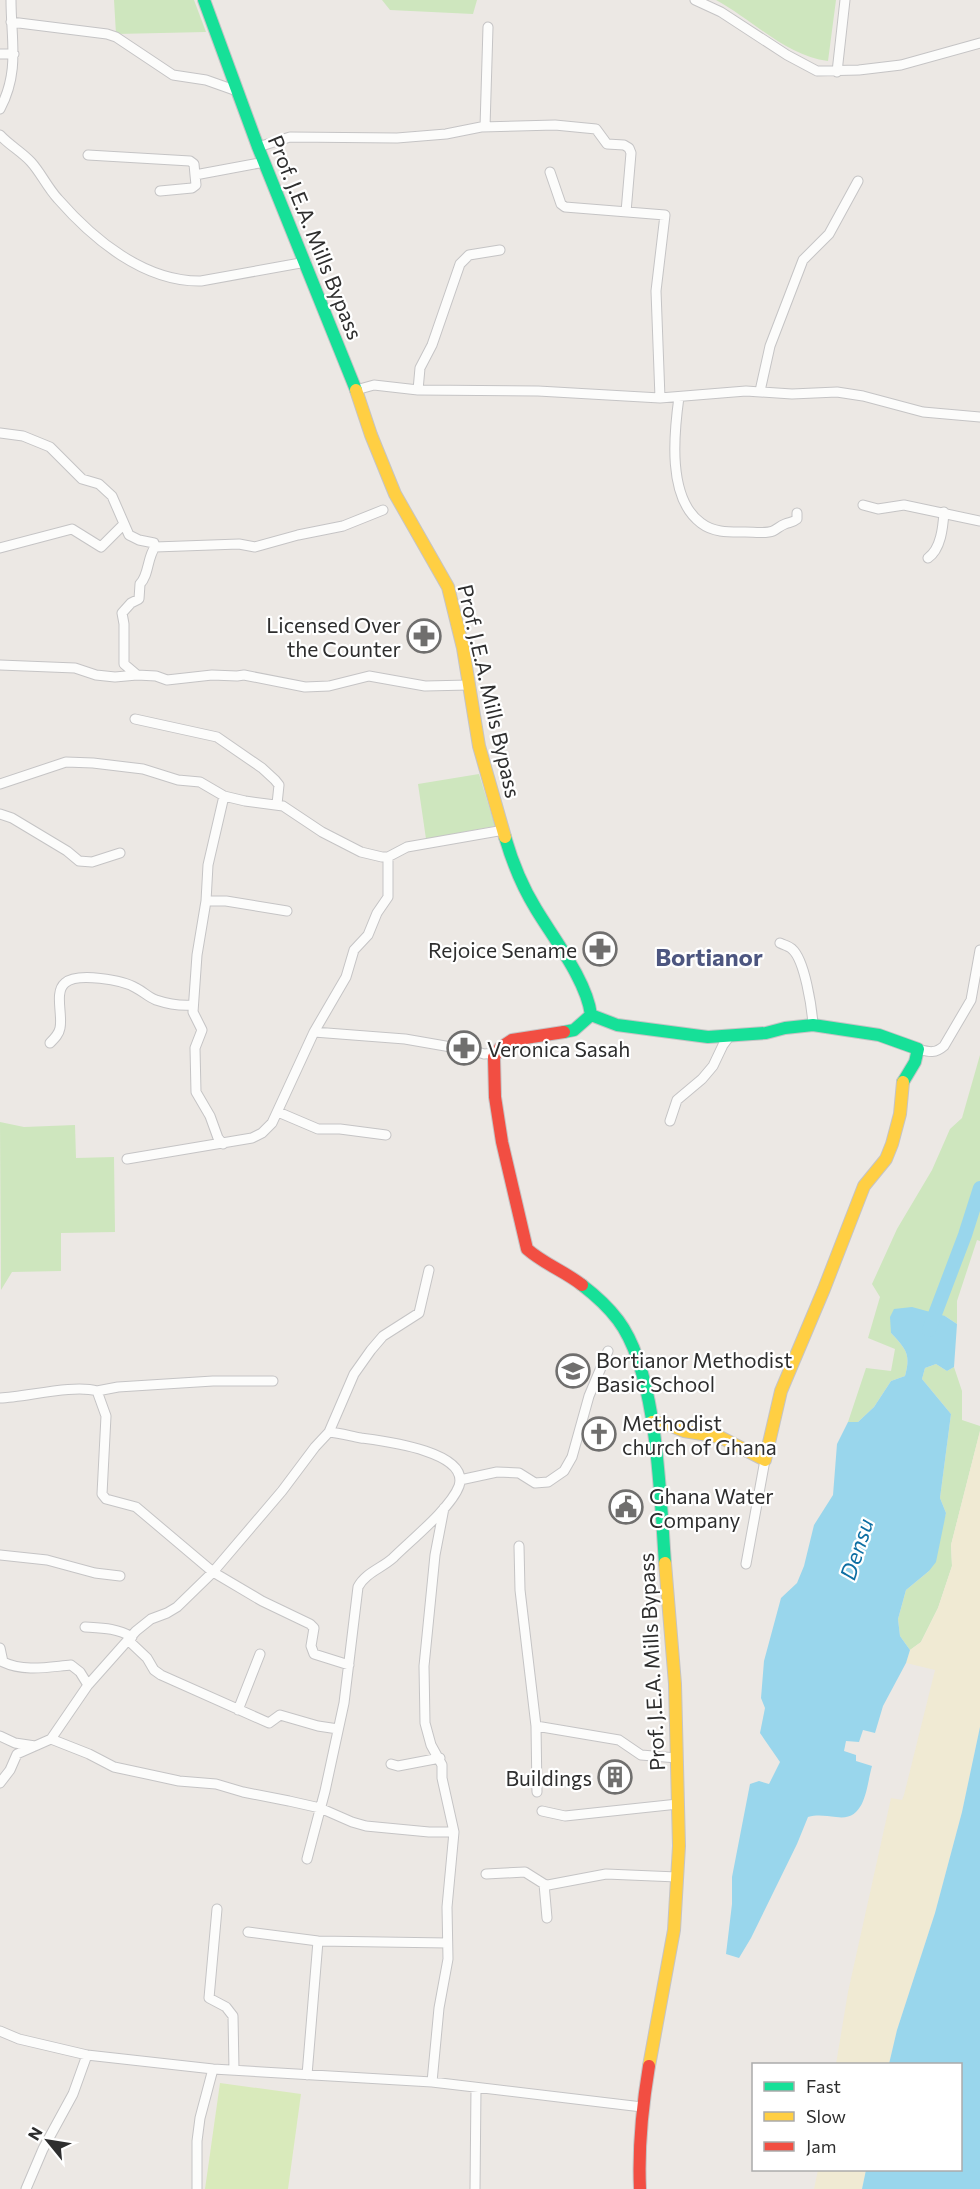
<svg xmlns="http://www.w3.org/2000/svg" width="980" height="2189" viewBox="0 0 980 2189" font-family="Commissioner,sans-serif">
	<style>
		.green { fill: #cee6be }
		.sand { fill: #f0ead3 }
		.pitch { fill: #d9eabb }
		.water { fill: #99d6ec }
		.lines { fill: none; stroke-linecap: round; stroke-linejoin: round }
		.river { stroke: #99d6ec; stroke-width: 14 }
		.street-casing { stroke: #c5c4c5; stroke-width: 11 }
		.fast-casing { stroke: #c5c4c5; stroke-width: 14 }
		.slow-casing { stroke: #c5c4c5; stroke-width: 14 }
		.jam-casing { stroke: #c5c4c5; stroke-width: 14 }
		.street { stroke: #fcfcfb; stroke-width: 9 }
		.fast { stroke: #16e098; stroke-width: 12 }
		.slow { stroke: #ffcf43; stroke-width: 12 }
		.jam { stroke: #f24e42; stroke-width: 12 }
		.labels { text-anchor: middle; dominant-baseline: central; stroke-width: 4.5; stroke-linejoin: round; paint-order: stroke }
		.street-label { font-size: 21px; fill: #2e2e2e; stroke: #fff }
		.poi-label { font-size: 21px; fill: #2e2e2e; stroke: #fff; text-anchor: start }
		.water-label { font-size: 22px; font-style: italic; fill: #0d6fa3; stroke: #fff }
		.quarter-label { font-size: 24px; font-weight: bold; fill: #4d5680; stroke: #fff }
	</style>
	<rect width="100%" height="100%" fill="#ece8e4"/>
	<path class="green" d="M114,0H194L206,32L116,34Z
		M382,0H477L473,14L390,10Z
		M716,0H836L828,61C786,56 753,20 716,0Z
		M479,774L495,826L426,839L418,784Z
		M980,1055V1241L977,1240L957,1301V1324L945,1316L891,1333C906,1349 911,1354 905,1376L891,1381L874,1407L858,1422H848L866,1368L891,1371L895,1349L868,1338L880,1297L872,1284L897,1229L932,1170L950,1129L962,1118Z
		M0,1122L24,1127L75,1125L76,1158L114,1157L115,1232L61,1233V1271L12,1272L1,1290Z
		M936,1364L947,1371L954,1367L962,1391V1420L980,1426V1431L951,1545L952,1566L938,1608L921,1642L910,1650L900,1636L898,1619L906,1590L929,1571L946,1513L940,1498L951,1414L922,1379L925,1368Z"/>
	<path class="sand" d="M980,1431V1727L962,1812L935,1913L897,2030L889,2064H836L848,1992L891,1798L902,1800L904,1795L935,1670L906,1663L910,1650L921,1642L938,1608L952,1566L951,1545Z
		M818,2170H866L862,2189H814Z"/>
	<path class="pitch" d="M220,2083L301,2094L288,2189H205Z"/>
	<path class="water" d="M912,1307L945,1316L957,1324L954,1367L947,1371L936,1364L925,1368L922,1379L951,1414L940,1498L946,1513L936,1562L929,1571L906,1590L898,1619L900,1636L910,1650L906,1663L883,1706L875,1733L863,1730L859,1742L846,1741L844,1751L856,1755V1761L872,1766C866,1787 866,1822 836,1817C826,1816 818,1814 808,1817L797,1844L751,1938L739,1958L726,1954L732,1904V1877L750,1784L759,1781L769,1784L780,1762L760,1733L765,1708L761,1698L764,1661L781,1598L797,1583L804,1566L814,1525L833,1495L837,1444L848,1422H858L874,1407L891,1381L905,1376C911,1354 906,1349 891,1333L890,1317L894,1309Z
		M980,1727V2189H862L866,2170H960V2064H889L897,2030L935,1913L962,1812Z"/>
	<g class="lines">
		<path class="river" d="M929,1330L965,1235L980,1188"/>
		<defs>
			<path id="street" d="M695,0L721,12L787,55L817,71L859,70L901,65L980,43
				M11,22L107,34L116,37L173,75L206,80L237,91
				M0,54H14
				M837,72L845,0
				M0,109C20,71 11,40 11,0
				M485,127L488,27
				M0,135C9,145 22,152 31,162C41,173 47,187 58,199C93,239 144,282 201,281L306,262
				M258,147L290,137L397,138L446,134L481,127L555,125L596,129L607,144L624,145L629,148L631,153L626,212
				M88,155L190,161L194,164L195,175
				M550,172L561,204L565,207L665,215L656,291L660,398
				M160,191L192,188L196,185L195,175L265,162
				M356,390L374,385L418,390L538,391L660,398L746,391L792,394L837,392L863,396L923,412L980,417
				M418,390L420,368L432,345L460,264L469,255L500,250
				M760,391L770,346L803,260L829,234L858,181
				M679,397C674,433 667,498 701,523C714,533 730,532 745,532C754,532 765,534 773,531C777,529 780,526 785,524C790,522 792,523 797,519V513
				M0,433L23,436L50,447L82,479L99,484L112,496L129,535L139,540L154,543L155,547C147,558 149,575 140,584L139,599L131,603L122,613L124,624V664L137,675
				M863,505L878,509L904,505L980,521
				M155,547L239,544L255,547L298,535L343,526L383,510
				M0,548L72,529L101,547L124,524
				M928,558C941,549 943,527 944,512
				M0,665L75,668L96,675L115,677L137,675L156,676L167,680L212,675L237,676L244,675L305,687L329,686L369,676L425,686L469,685
				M135,719L217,737L262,768L275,780L279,785L277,804
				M0,784L66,762L93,763L143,769L178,780L200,782L224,796L245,801L283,806L322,832L361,852L382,857H388L407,847L504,830
				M0,814L12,818L67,851L79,861L92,862L120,853
				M206,901H226L287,911
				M780,943C784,945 789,946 792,949C805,960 812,1009 813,1025
				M314,1032L405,1039L451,1047H462L484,1054L496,1053
				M50,1043C55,1038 59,1034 60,1028C63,1015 54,992 65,983C77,972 123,980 136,988C144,992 148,997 156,1000C168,1004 181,1006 193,1005
				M918,1049C929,1052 935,1054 944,1046L971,1000L980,950
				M278,1112L318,1129H340L386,1135
				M670,1121L677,1100L702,1079L713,1066L723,1045L729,1037
				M223,1144L218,1138L210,1116L196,1092L195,1048L202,1030L193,1012L197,955L206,901L208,865L224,796
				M127,1159L252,1138L262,1133L272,1123L314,1032L346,977L354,950L368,935L377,913L388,897V857
				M97,1391L118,1387L213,1381H273
				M0,1398C26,1397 74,1384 97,1391L106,1416L102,1494L106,1499L136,1507L213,1572L262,1601L310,1624L314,1628L311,1646L314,1654L349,1665
				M460,1480L497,1472L519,1473L535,1483L548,1482L564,1471L572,1457L589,1396L608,1351
				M519,1546L520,1590L536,1726L537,1792
				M0,1555L47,1560L95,1573L120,1576
				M746,1564L765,1460
				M85,1627C102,1628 117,1628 132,1637
				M129,1641L147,1658L154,1670L161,1675L269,1723L280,1715L318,1726L338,1729
				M0,1648L3,1662C24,1672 48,1667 71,1665L80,1672L88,1685
				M238,1710L260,1654
				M536,1726L619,1740L641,1755L677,1758
				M0,1736L15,1743L35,1746
				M51,1739L89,1754L114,1767L179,1781L216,1784L243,1792L289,1801L320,1808L352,1822L366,1826L429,1832H454
				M391,1764L398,1766L440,1758
				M0,1783L10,1770L17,1754L51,1739L88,1685L136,1631L151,1619L167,1613L177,1607L213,1572L282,1491L315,1447L329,1432L354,1374L371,1350L383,1336L419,1313L429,1270
				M542,1811L565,1816L678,1804
				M307,1859L325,1791L344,1703L358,1587C365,1573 382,1568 393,1558C410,1541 451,1508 459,1486C470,1451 383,1441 361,1438C350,1436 340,1433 329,1432
				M486,1874L525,1872L544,1884L548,1885L606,1874L677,1877
				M544,1884L547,1918
				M217,1909L209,1998L226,2007L233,2016L234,2069
				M248,1932L318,1941L447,1943
				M0,2031L19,2039L87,2055L213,2069L432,2082L642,2107
				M307,2075L318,1941
				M432,2082L439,2008L448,1959L447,1907L454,1832L442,1778V1765L431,1745L425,1723L424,1666L435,1555L444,1508
				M26,2189L43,2149L73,2094L87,2055
				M197,2189V2141L200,2118L213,2069
				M475,2189L476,2088"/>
			<path id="fast" d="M204,0L258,147L356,390
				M505,837C512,861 523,888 536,909C554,939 587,981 591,1015L574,1030L564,1032
				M591,1015L617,1025L708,1037L766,1033L785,1028L813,1025L879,1035L918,1049L915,1062L903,1082
				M582,1285C595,1295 609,1308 618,1320C658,1373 660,1497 665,1563"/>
			<path id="slow" d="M356,390L371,435L395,494L448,587L463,648L479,746L505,837
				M652,1422L666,1424L684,1431L720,1437L765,1460L781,1391L824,1289L864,1186L886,1159L892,1144L900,1114L903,1082
				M649,2066L674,1930L679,1846L675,1684L665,1563"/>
			<path id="jam" d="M564,1032L512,1040L500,1048L494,1057L495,1097L502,1142L527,1249C544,1264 564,1271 582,1285
				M640,2189C638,2147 642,2108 649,2066"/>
		</defs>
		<use href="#street" class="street-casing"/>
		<use href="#fast" class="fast-casing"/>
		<use href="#slow" class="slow-casing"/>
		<use href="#jam" class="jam-casing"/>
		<use href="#street" class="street"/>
		<use href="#fast" class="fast"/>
		<use href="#slow" class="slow"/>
		<use href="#jam" class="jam"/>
	</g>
	<defs>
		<symbol id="pharmacy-ring" viewBox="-11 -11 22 22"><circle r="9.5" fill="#fff" stroke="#706f6e" stroke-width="1.5"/><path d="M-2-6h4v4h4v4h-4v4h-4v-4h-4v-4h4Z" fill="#706f6e"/></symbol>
		<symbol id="school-ring" viewBox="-11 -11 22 22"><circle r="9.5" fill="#fff" stroke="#706f6e" stroke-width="1.5"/><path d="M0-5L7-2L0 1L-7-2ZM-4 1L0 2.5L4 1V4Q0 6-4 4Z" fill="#706f6e"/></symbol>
		<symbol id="church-ring" viewBox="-11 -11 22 22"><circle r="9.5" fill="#fff" stroke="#706f6e" stroke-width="1.5"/><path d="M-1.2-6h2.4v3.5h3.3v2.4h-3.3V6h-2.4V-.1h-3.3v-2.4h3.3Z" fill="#706f6e"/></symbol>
		<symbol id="civic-ring" viewBox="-11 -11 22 22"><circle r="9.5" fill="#fff" stroke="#706f6e" stroke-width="1.5"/><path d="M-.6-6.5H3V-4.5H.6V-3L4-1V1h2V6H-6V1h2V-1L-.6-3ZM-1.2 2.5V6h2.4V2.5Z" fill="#706f6e"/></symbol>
		<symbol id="building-ring" viewBox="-11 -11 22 22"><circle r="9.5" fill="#fff" stroke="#706f6e" stroke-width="1.5"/><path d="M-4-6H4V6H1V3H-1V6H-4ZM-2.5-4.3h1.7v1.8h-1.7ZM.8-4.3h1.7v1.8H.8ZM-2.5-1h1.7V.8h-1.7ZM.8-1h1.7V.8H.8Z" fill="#706f6e"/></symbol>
	</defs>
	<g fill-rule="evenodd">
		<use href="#pharmacy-ring" x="405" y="617" width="38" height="38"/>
		<use href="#pharmacy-ring" x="581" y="930" width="38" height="38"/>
		<use href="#pharmacy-ring" x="445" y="1029" width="38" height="38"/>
		<use href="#school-ring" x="554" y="1352" width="38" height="38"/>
		<use href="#church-ring" x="580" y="1415" width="38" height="38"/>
		<use href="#civic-ring" x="607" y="1488" width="38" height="38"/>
		<use href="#building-ring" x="596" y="1758" width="38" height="38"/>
	</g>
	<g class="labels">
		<g class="street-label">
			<text transform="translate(316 237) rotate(68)">Prof. J.E.A. Mills Bypass</text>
			<text transform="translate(490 691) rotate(77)">Prof. J.E.A. Mills Bypass</text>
			<text transform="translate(651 1662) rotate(-93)">Prof. J.E.A. Mills Bypass</text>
		</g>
		<g class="poi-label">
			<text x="401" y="624" text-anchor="end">Licensed Over<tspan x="401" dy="24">the Counter</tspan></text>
			<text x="577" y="949" text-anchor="end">Rejoice Sename</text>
			<text x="487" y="1048">Veronica Sasah</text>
			<text x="596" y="1359">Bortianor Methodist<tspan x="596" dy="24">Basic School</tspan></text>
			<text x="622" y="1422">Methodist<tspan x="622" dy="24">church of Ghana</tspan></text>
			<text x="649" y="1495">Ghana Water<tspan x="649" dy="24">Company</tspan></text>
			<text x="592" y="1777" text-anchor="end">Buildings</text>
		</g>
		<g class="water-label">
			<text transform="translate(856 1549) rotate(-72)">Densu</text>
		</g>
		<g class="quarter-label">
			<text x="709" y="956">Bortianor</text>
		</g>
	</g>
	<rect x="752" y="2063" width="210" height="108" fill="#ffffff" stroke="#ababab" stroke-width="1.5"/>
	<rect x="764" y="2082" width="30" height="9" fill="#16e098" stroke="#ababab" stroke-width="1.5"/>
	<text x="806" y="2093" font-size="18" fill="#2e2e2e">Fast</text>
	<rect x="764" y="2112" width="30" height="9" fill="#ffcf43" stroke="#ababab" stroke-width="1.5"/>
	<text x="806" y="2123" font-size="18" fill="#2e2e2e">Slow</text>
	<rect x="764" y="2142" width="30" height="9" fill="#f24e42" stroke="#ababab" stroke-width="1.5"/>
	<text x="806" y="2153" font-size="18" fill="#2e2e2e">Jam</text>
	<g transform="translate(48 2141) rotate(300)" stroke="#ffffff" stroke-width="4.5" paint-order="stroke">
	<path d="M0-4.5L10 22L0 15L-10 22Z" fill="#2e2e2e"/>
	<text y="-9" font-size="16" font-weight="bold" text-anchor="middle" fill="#2e2e2e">N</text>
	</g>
</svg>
